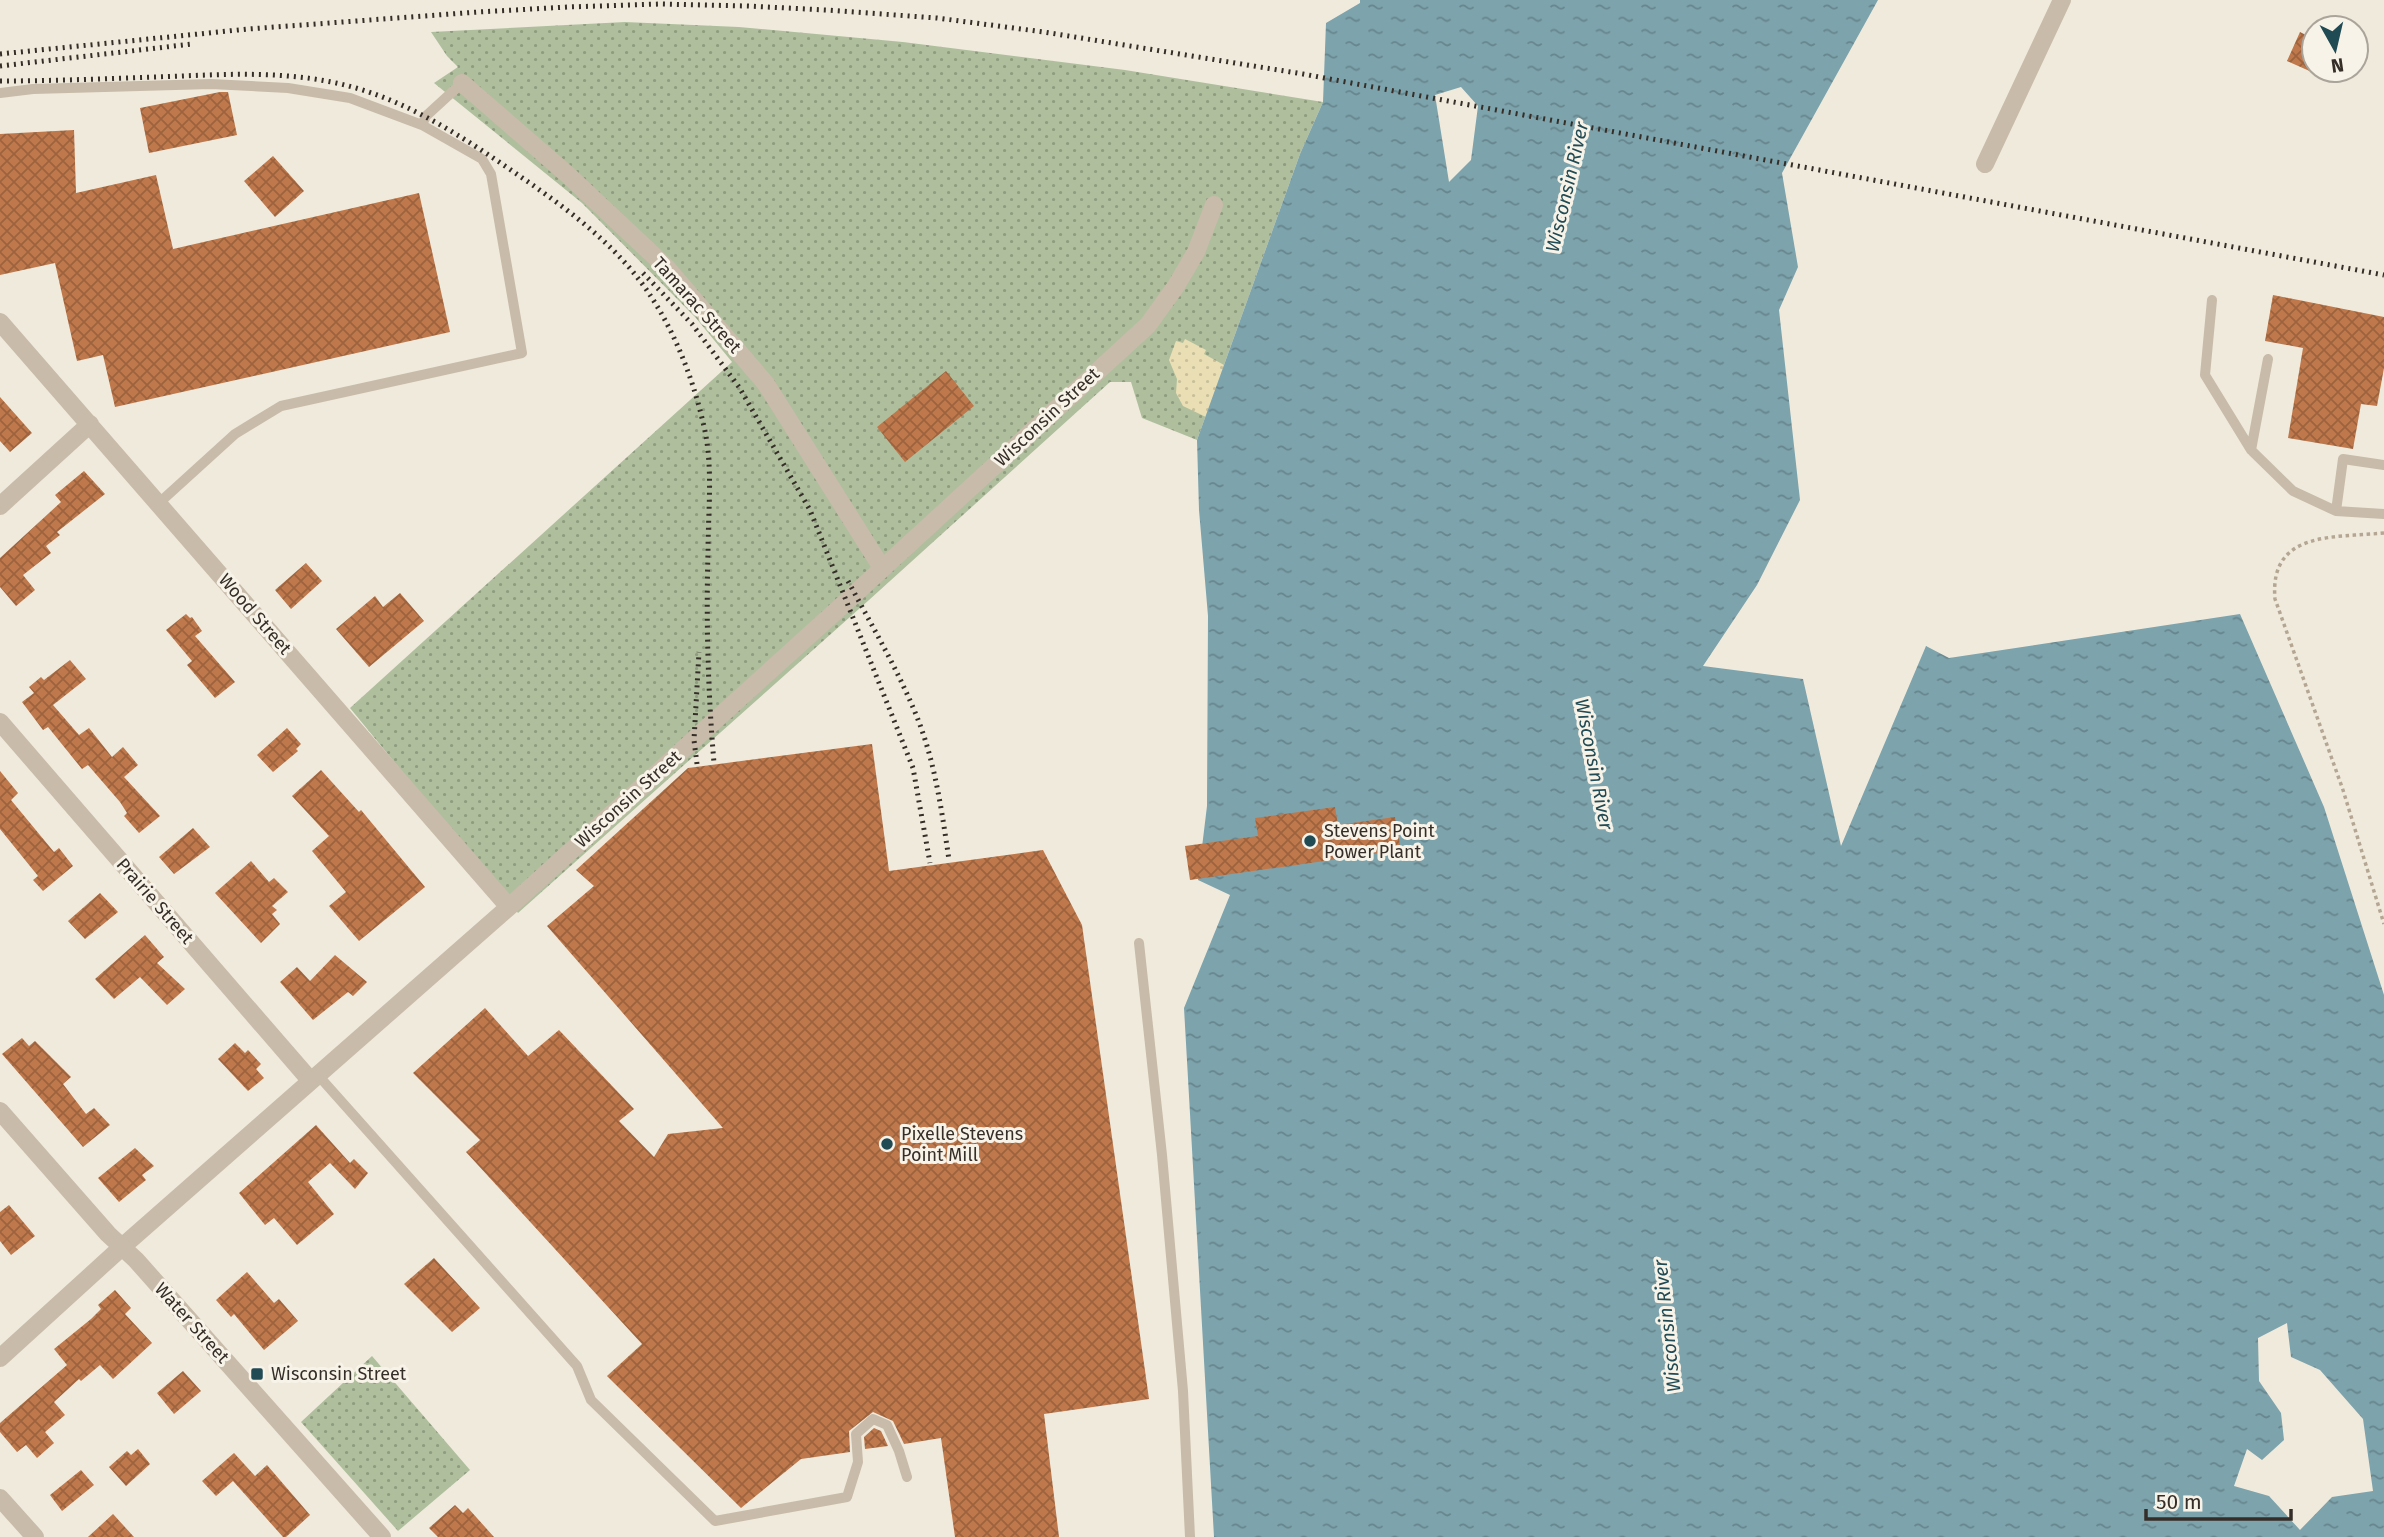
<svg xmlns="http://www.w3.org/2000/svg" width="2384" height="1537" viewBox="0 0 2384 1537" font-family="'Fira Sans',sans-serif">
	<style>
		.grass { fill: url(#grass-dots) }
		.sand { fill: url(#sand-dots) }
		.water { fill: url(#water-ripples); fill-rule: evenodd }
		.building { fill: url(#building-cross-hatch) }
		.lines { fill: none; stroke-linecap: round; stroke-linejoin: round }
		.path { stroke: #b4a693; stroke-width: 3.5; stroke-dasharray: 3.5 3.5; stroke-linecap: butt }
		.service { stroke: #c8bba9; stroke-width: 10 }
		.minor { stroke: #c8bba9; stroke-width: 18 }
		.tertiary { stroke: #c8bba9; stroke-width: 18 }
		.rail { stroke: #352e28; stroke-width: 5; stroke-dasharray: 2 5; stroke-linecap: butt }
		.poi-dot { fill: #204a54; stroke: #f8f3e8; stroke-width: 2.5 }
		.labels { text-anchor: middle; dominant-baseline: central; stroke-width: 6; stroke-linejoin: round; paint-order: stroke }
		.street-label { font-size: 18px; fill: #352e28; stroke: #f8f3e8 }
		.poi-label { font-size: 18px; fill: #352e28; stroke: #f8f3e8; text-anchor: start }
		.water-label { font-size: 19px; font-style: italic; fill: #204a54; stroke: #f8f3e8 }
	</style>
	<defs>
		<pattern id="grass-dots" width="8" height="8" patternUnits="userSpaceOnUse" patternTransform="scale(1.75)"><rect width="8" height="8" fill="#afbf9d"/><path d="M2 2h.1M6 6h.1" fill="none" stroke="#8f9c80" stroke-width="1.8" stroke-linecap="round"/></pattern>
		<pattern id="sand-dots" width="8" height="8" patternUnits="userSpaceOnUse" patternTransform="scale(1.75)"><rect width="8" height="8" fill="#eadfb4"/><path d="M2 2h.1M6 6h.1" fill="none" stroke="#c9c09b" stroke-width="1.8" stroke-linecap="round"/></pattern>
		<pattern id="water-ripples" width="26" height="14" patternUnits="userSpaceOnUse" patternTransform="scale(1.75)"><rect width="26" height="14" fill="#7da3ac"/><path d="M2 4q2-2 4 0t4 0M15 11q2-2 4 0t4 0" fill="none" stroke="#67858c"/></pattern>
		<pattern id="building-cross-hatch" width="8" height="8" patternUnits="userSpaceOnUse" patternTransform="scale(1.75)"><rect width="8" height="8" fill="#bf784b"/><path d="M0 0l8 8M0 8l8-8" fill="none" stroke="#9c633e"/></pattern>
	</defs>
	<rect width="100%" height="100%" fill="#f0eadc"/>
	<path class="grass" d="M625,22L739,27L903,42L1125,70L1323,102L1300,154L1197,440L1142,418L1131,382H1110L869,600L518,913L350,708L732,362L696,318L582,203L434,83L458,67L447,56L431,32Z
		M372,1356L470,1470L398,1531L301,1422Z"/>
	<path class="sand" d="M1185,339L1206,350L1204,354L1224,365L1206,417L1183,406L1176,393L1177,379L1169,360L1176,341L1183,343Z"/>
	<path class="water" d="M1360,0H1878L1782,173L1798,267L1779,310L1800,500L1757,585L1703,666L1803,679L1841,846L1926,646L1949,658L2240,614L2324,807L2384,995V1537H1214L1184,1008L1230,895L1198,880L1207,806L1208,616L1199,510L1197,440L1300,154L1323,102L1326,23L1360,3ZM1461,87L1478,106L1471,160L1449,182L1435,95ZM2287,1323L2291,1357L2320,1370L2363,1419L2373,1491L2332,1497L2300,1530L2269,1496L2234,1486L2247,1449L2262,1460L2284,1440L2281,1413L2259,1381L2258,1338Z"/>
	<path class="building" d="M2300,32L2314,39V73L2287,61Z
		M220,92H228L237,135L149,153L140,108Z
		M74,130L76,193L156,175L173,249L419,193L450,332L115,407L103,355L77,361L55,263L0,275V134Z
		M273,156L304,191L275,217L244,181Z
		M2273,295L2384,317V368L2377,406L2361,404L2353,449L2288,438L2303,348L2265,341Z
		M946,371L974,406L905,462L877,427Z
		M0,397L32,433L10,452L0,441Z
		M84,471L105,494L57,532L60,535L46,546L51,553L23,575L35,590L16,606L0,587V558L61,502L55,495Z
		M306,563L322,581L291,609L275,590Z
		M400,593L424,621L369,667L336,629L375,596L383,607Z
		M186,614L190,618L192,617L202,631L195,636L235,682L215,698L187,665L192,661L166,630Z
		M70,660L86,679L53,705L79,735L89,728L112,757L123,747L138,765L124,777L160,816L139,833L124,816L127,813L120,802L88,765L82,769L48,727L43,730L22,702L34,693L29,687L41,677L44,680Z
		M287,728L301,744L296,749L298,751L273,772L257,755Z
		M872,744L889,871L1043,850L1082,925L1149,1399L1044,1414L1059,1537H955L941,1438L904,1444L893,1421L873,1412L849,1431L850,1452L801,1459L741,1508L607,1376L642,1344L466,1152L480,1140L413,1073L485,1008L528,1056L559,1030L634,1109L619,1121L654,1157L668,1134L723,1128L547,926L594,886L576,870L688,768Z
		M321,770L359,812L361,810L425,887L359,941L329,906L346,892L312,851L329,836L292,796Z
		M0,771L18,793L11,800L54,852L59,848L73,866L43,891L33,880L38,876L0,829Z
		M1335,807L1338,825L1395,817L1401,850L1190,880L1185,846L1258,836L1255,818Z
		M193,828L210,847L174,874L159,857Z
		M251,861L269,882L274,878L288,892L272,906L277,910L272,914L280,924L261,943L215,893Z
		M100,893L118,912L85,939L68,921Z
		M145,935L164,957L157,963L185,989L167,1005L140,977L114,999L95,979Z
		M335,955L367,982L353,996L348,992L313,1020L280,982L297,967L310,981Z
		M22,1038L29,1046L35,1041L71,1077L63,1084L86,1114L94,1108L110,1125L83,1147L2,1054Z
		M235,1043L245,1053L248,1050L261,1064L256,1069L264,1078L248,1091L218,1059Z
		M316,1125L350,1163L354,1159L368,1173L355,1189L330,1163L308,1182L334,1214L297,1245L274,1218L265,1225L239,1193Z
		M135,1148L154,1166L142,1175L146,1180L119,1202L98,1178Z
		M9,1205L35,1236L11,1255L0,1241V1212Z
		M434,1258L480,1308L452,1332L404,1284Z
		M247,1272L274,1303L279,1299L298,1321L264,1350L234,1314L231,1317L216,1300Z
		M115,1290L131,1308L125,1314L152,1343L113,1379L100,1365L81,1381L79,1379L54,1402L65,1415L45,1432L54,1443L37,1458L26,1445L17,1452L0,1432V1423L67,1365L54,1349L91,1319L101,1309L98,1305Z
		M183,1371L201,1391L174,1414L157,1393Z
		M874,1428L881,1431L888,1446L865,1449L864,1437Z
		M138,1449L150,1464L126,1486L109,1467L127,1451L131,1455Z
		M234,1453L255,1476L267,1465L310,1515L286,1537H283L233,1481L216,1496L202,1481Z
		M81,1470L94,1485L62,1511L50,1495Z
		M455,1505L463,1513L468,1508L494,1537H438L429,1528Z
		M113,1514L134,1537H88Z"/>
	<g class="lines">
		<path class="path" d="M2384,533C2335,538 2269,530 2275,599L2343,790L2384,924"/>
		<path class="service" d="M0,93L33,89L211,84L288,88L350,98L422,125L482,159L491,174L522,353L281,406L235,434L159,503
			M422,125L426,116L462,83
			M2212,300L2205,375L2251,450L2293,491L2336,511L2384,514
			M2251,450L2268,359
			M2336,511L2343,459L2384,465
			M1139,943L1162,1155L1183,1391L1190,1537
			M317,1074L577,1366L591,1400L715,1521L847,1497L858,1462L856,1434L873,1419L887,1425L899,1451L907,1477"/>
		<path class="minor" d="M462,83L568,175L667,268L766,384L882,568
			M1985,164L2062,0
			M0,322L509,907
			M0,506L90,424
			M0,722L310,1080
			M122,1247L509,907L847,601L1148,325L1176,286L1196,252L1214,205
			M0,1498L35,1537"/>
		<path class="tertiary" d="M0,1111L108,1234L136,1260L382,1537
			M0,1358L122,1247"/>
		<path class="rail" d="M0,54L248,29L478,12L568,7L660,4L747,6L826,10L937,18L1044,32L1303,74L2384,275
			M0,66L192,44
			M0,81C60,81 121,78 181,76C229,74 278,72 326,81C400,94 463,137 524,179C570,211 617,246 648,292C676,333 695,384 705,431C713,471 708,512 708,552C706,622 708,693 714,763
			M643,273L692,324L739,387L810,510L913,768L930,863
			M848,581C872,626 898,670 917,717C935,762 942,812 949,860
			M697,764L694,740L699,652"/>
	</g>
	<g class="poi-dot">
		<circle cx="1310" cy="841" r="7"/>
		<circle cx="887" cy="1144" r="7"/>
		<rect x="250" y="1367" width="14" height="14" rx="3.5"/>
	</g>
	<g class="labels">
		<g class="street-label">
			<text transform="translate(697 305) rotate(48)">Tamarac Street</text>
			<text transform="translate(1047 417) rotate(-43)">Wisconsin Street</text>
			<text transform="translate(255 614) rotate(49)">Wood Street</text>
			<text transform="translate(628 799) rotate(-42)">Wisconsin Street</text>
			<text transform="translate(155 901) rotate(49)">Prairie Street</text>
			<text transform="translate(192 1323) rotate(48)">Water Street</text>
		</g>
		<g class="poi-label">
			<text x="1324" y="831">Stevens Point<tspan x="1324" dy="21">Power Plant</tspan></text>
			<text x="901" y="1134">Pixelle Stevens<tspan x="901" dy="21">Point Mill</tspan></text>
			<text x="271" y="1374">Wisconsin Street</text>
		</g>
		<g class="water-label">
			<text transform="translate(1567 187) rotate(-77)">Wisconsin River</text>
			<text transform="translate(1594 764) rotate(79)">Wisconsin River</text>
			<text transform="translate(1667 1326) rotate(-96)">Wisconsin River</text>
		</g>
	</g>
	<g transform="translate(2335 49) rotate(172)"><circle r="33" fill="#f8f3e8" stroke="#aaa49b" stroke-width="2"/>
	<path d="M0-5L12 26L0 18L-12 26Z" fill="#204a54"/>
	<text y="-10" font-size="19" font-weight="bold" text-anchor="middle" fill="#352e28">N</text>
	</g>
	<path d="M2146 1509v10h145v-10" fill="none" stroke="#352e28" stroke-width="3.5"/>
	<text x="2156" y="1509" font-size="21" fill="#352e28" stroke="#f8f3e8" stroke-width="5" paint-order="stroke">50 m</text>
</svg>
